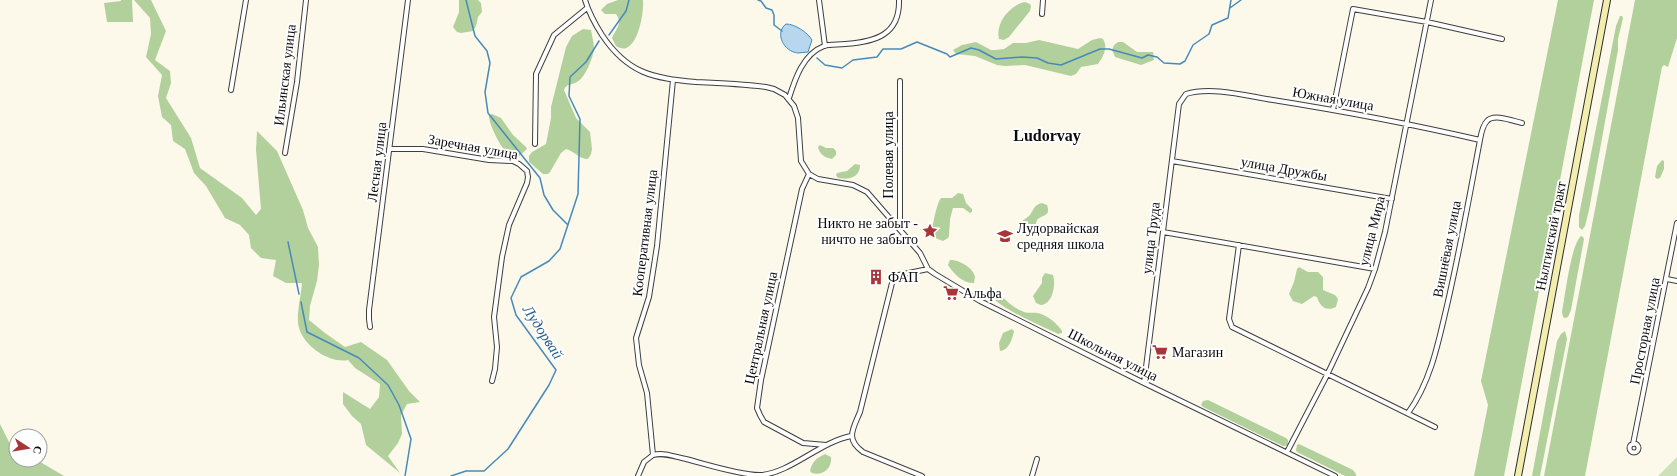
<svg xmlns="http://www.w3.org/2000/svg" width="1677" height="476" viewBox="0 0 1677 476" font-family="'Times New Roman',serif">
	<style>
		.green { fill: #cee2ba }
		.forest { fill: #b2d09b }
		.water { fill: #b6d7ed; stroke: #478aba }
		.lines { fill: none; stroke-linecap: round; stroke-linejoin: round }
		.stream { stroke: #478aba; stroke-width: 1.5 }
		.minor-casing { stroke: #3e3e3e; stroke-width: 6 }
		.secondary-casing { stroke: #2d2d2d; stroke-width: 8 }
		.minor { stroke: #fff; stroke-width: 4 }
		.secondary { stroke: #f4eeae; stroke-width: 6 }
		.labels { text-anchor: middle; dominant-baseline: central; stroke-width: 4; stroke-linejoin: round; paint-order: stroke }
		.street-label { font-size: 14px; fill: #0b0b0b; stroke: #fff }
		.poi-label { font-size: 14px; fill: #0b0b0b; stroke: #fff; text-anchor: start }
		.water-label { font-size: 15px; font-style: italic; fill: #255d8b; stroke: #fff }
		.quarter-label { font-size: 16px; font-weight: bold; fill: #0b0b0b; stroke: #fff }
	</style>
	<rect width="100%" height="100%" fill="#fcf9eb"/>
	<path class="green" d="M1677,457V476H1658Z"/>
	<path class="forest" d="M121,0H132L133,22H107L104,3L121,1Z
		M134,0H151L166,31L155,60L170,71L171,83L166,98L191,138L200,168L242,198L256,215L261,209L256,150L257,131L277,151L303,210L308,228L318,247L319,265L317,281L310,306L309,320L325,333L345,347L361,342L387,360L409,391L420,402L407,404L401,415L402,434L398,443L388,456L400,473L366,445L361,424L352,416L343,404V392L370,409L379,397L380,384L355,368L348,360C329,364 300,344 298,323C297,310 301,296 302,283H286L273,276L276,260L261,258L251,248L249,235L240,225L225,218L206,186L194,173L185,149L173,141L171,125L162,117L158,96L162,75L146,57L151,34L150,18Z
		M459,0H478L481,3L482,12L478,17L476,26L473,31L461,33L457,32L453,27L459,12Z
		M618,0H643C644,12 639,41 628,47C624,50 620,48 616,46L612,38C616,29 623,23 616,14H605L601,10L607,4Z
		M1558,0H1594L1504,476H1474L1488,405L1481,381Z
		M1635,0H1677V38L1668,67L1664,65L1662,67L1585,476H1544Z
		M1025,2L1030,4L1031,6L1030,11L1009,37L1004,40L999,39C995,23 1010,5 1025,2Z
		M1620,16H1622L1623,18L1618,39V50L1589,210L1585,226L1582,230L1579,227V215L1616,26Z
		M583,29L591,30C592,36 594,43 594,49C593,58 585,78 577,82C571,85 566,84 564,90L576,118L590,132L592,149L591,154L588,159C579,159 574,151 566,149L561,153L550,172L548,174H543L529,162V156L532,152L546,144L551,118V107L566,47L572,36Z
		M1100,38L1103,39C1108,47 1104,56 1098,64L1081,67L1076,74L1071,76L1025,65L1005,66L997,65L975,56L956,54L953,50L962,45L976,42L991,50H996L1004,49L1013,43H1026L1039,40L1078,49L1092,40Z
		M1118,42H1123L1137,52H1153L1154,60L1141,65L1115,57L1112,50L1114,45Z
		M492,114L501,118L513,135L526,147L527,149L517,158L513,159C504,155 488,124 489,115Z
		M820,145L826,148H833L836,151V155L832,159C824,157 820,155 818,147Z
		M1662,160L1664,161V169L1660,178L1657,179L1655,177L1657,166Z
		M855,164L860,165C860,178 848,180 838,178L836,175L837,173L847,171Z
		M958,193L963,194L966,203L972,209V212L970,213L963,208H953L950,219L949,236L948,238L943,241L935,238C934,235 933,232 933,229C932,224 938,201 941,198H952Z
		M1042,203L1047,205C1051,217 1043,214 1037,220L1033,233L1024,234L1020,230L1021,222C1023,220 1027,218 1030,215C1034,209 1034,205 1042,203Z
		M1581,236L1583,237L1584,239L1571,310L1568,317L1565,318L1563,317L1562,312C1565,297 1571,244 1581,236Z
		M950,260C958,259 974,268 975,277C975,277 974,283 974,283C963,284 953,273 948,265Z
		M1299,267L1308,272H1318L1323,277V290L1335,295L1338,299L1336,307C1325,312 1320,306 1317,297L1314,296L1302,304L1293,301L1289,294L1294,282L1297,269Z
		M1045,273L1053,275C1056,284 1053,304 1041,305L1036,303L1033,296L1042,283V278Z
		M997,292C1005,299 1012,307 1022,311C1027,314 1032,312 1037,313C1046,314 1058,324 1062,331V333L1058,334C1046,328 997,307 993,297Z
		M1012,329L1014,331C1012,340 1009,350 1000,351L999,343L1003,333Z
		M1565,331L1567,339L1540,476H1532L1557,341L1561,334Z
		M1208,400L1286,438L1288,440V445L1285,446H1283L1203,407L1201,405L1203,401Z
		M0,424L11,446L16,451V460H37L64,476H0Z
		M1299,444L1353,470L1356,474V476H1345L1297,452L1296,450L1297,445Z
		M825,454L831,457C832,469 823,476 812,473L810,471C812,461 817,458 825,454Z"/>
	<path class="water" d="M786,24C795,24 807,32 812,40L808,52C805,52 801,53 798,53C784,52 774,33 786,24Z"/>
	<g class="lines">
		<path class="stream" d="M466,0L475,36L487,51L490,63L485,92L488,113L540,178L544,195L553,210L568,225
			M758,0L761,1L766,8L772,10L774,15V25L782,31
			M1230,8L1241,0
			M609,35L626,11L629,0
			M817,58L825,65L842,68L853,60L877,57L883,49H901L917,42L947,54L950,57L971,48L979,50L996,59L1022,57L1037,58L1048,63L1061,65L1100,49H1109L1142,58L1148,55L1157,57L1164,63L1180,64L1185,61L1193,45L1209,34L1212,25L1228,18L1231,0
			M288,242L299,294
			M301,302L307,332L359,358L388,385L399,405L411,439L405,476
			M451,476L466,471H484L508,449L549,385L556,370L516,315L511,298L521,277L549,261L560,249L578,194L580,119L569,96L570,77L586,62L599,41"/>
		<defs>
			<path id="minor" d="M585,0C589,13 595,24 602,35C628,74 653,78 696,82C720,83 743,84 766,87L774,89L785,95L794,106L798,118L801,161L809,174L818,179L853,185L867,192L920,253L928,269L935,274L980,301L1144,383L1335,476
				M819,0L825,46
				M1042,14L1043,0
				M900,81V228
				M231,90L246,0
				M789,98C795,79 803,54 824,46C830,44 839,45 845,44C875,42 900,35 899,0
				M1333,110L1353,9L1427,22L1502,39
				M535,144L536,74L554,35L587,8
				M389,149H423L489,160L513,161L519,164L527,171L528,177L527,183L509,225L502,257L494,317L497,347L495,369L492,381
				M285,153L297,82L306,0
				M1172,161L1392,199
				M809,174L802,189L761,380L757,408L760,415L764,422L803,443L826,445
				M1163,232L1375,269
				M1239,245L1229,319L1232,327L1435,427
				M1667,279L1677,281
				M370,327L369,319V310L408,0
				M1144,383L1179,104L1186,94C1211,86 1247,96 1273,100C1342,111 1411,124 1480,140
				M1408,413C1429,384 1437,349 1445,314C1459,256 1469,198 1480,140C1481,134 1483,125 1487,121C1494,113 1513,121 1522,123
				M1629.5 448a4.5 4.5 0 1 1 9 0a4.5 4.5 0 1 1-9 0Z
				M1633,444L1677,223
				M1287,452L1327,375L1368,288L1375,269L1385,232L1431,0
				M653,455C665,452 675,457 686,459C705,464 743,476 761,475C790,473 820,442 851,436
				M638,476L644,462L653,455L647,393L639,365L636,338L649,297L657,246L673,80
				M922,476L863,452C845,439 853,429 860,412L892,283L899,275L928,269
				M1032,476L1037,459"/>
			<path id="secondary" d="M1518,476L1607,0"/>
		</defs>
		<use href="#minor" class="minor-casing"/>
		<use href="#secondary" class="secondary-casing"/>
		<use href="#minor" class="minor"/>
		<use href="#secondary" class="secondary"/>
	</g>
	<defs>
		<symbol id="sight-bare" viewBox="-9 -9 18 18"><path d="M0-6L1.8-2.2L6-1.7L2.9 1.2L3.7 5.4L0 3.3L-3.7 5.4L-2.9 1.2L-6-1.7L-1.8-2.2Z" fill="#a83639" stroke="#fff" stroke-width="2.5" paint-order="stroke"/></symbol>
		<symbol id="school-bare" viewBox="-9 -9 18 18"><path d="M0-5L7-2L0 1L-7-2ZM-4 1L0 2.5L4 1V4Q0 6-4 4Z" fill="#a83639" stroke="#fff" stroke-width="2.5" paint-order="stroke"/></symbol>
		<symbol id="building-bare" viewBox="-9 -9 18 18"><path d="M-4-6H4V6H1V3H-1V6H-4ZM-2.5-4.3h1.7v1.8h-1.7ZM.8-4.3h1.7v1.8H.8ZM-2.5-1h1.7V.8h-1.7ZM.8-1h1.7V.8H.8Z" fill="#a83639" stroke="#fff" stroke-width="2.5" paint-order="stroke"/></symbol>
		<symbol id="supermarket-bare" viewBox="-9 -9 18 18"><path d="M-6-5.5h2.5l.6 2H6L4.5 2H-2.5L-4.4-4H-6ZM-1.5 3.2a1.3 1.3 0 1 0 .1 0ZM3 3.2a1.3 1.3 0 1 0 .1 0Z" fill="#a83639" stroke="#fff" stroke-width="2.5" paint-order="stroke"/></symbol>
	</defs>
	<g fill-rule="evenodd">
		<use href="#sight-bare" x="919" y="220" width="22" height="22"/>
		<use href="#school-bare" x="994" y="225" width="22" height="22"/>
		<use href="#building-bare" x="865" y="266" width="22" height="22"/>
		<use href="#supermarket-bare" x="940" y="282" width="22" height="22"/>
		<use href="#supermarket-bare" x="1149" y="341" width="22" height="22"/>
	</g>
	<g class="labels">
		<g class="street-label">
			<text transform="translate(285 75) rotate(-83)">Ильинская улица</text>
			<text transform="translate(1333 99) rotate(10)">Южная улица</text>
			<text transform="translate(473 147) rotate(10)">Заречная улица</text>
			<text transform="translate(888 155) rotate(-90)">Полевая улица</text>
			<text transform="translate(377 162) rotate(-83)">Лесная улица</text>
			<text transform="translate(1284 169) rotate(10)">улица Дружбы</text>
			<text transform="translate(1372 231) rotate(-76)">улица Мира</text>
			<text transform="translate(645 233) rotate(-83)">Кооперативная улица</text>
			<text transform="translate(1551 236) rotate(-79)">Нылгинский тракт</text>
			<text transform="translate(1151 238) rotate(-83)">улица Труда</text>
			<text transform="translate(1447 249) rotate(-79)">Вишнёвая улица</text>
			<text transform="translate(761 328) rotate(-78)">Центральная улица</text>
			<text transform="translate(1645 331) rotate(-79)">Просторная улица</text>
			<text transform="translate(1113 355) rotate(27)">Школьная улица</text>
		</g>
		<g class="poi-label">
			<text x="918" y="223" text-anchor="end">Никто не забыт -<tspan x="918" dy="16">ничто не забыто</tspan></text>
			<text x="1017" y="228">Лудорвайская<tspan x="1017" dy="16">средняя школа</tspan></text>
			<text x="888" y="277">ФАП</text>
			<text x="963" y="293">Альфа</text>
			<text x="1172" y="352">Магазин</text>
		</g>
		<g class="water-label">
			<text transform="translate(543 332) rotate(57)">Лудорвай</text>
		</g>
		<g class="quarter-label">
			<text x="1047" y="135">Ludorvay</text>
		</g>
	</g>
	<g transform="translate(28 448) rotate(102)"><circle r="19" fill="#ffffff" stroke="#9d9d9d"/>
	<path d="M0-3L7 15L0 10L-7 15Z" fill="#a83639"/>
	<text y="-6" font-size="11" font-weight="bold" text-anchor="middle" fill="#0b0b0b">С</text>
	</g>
</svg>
